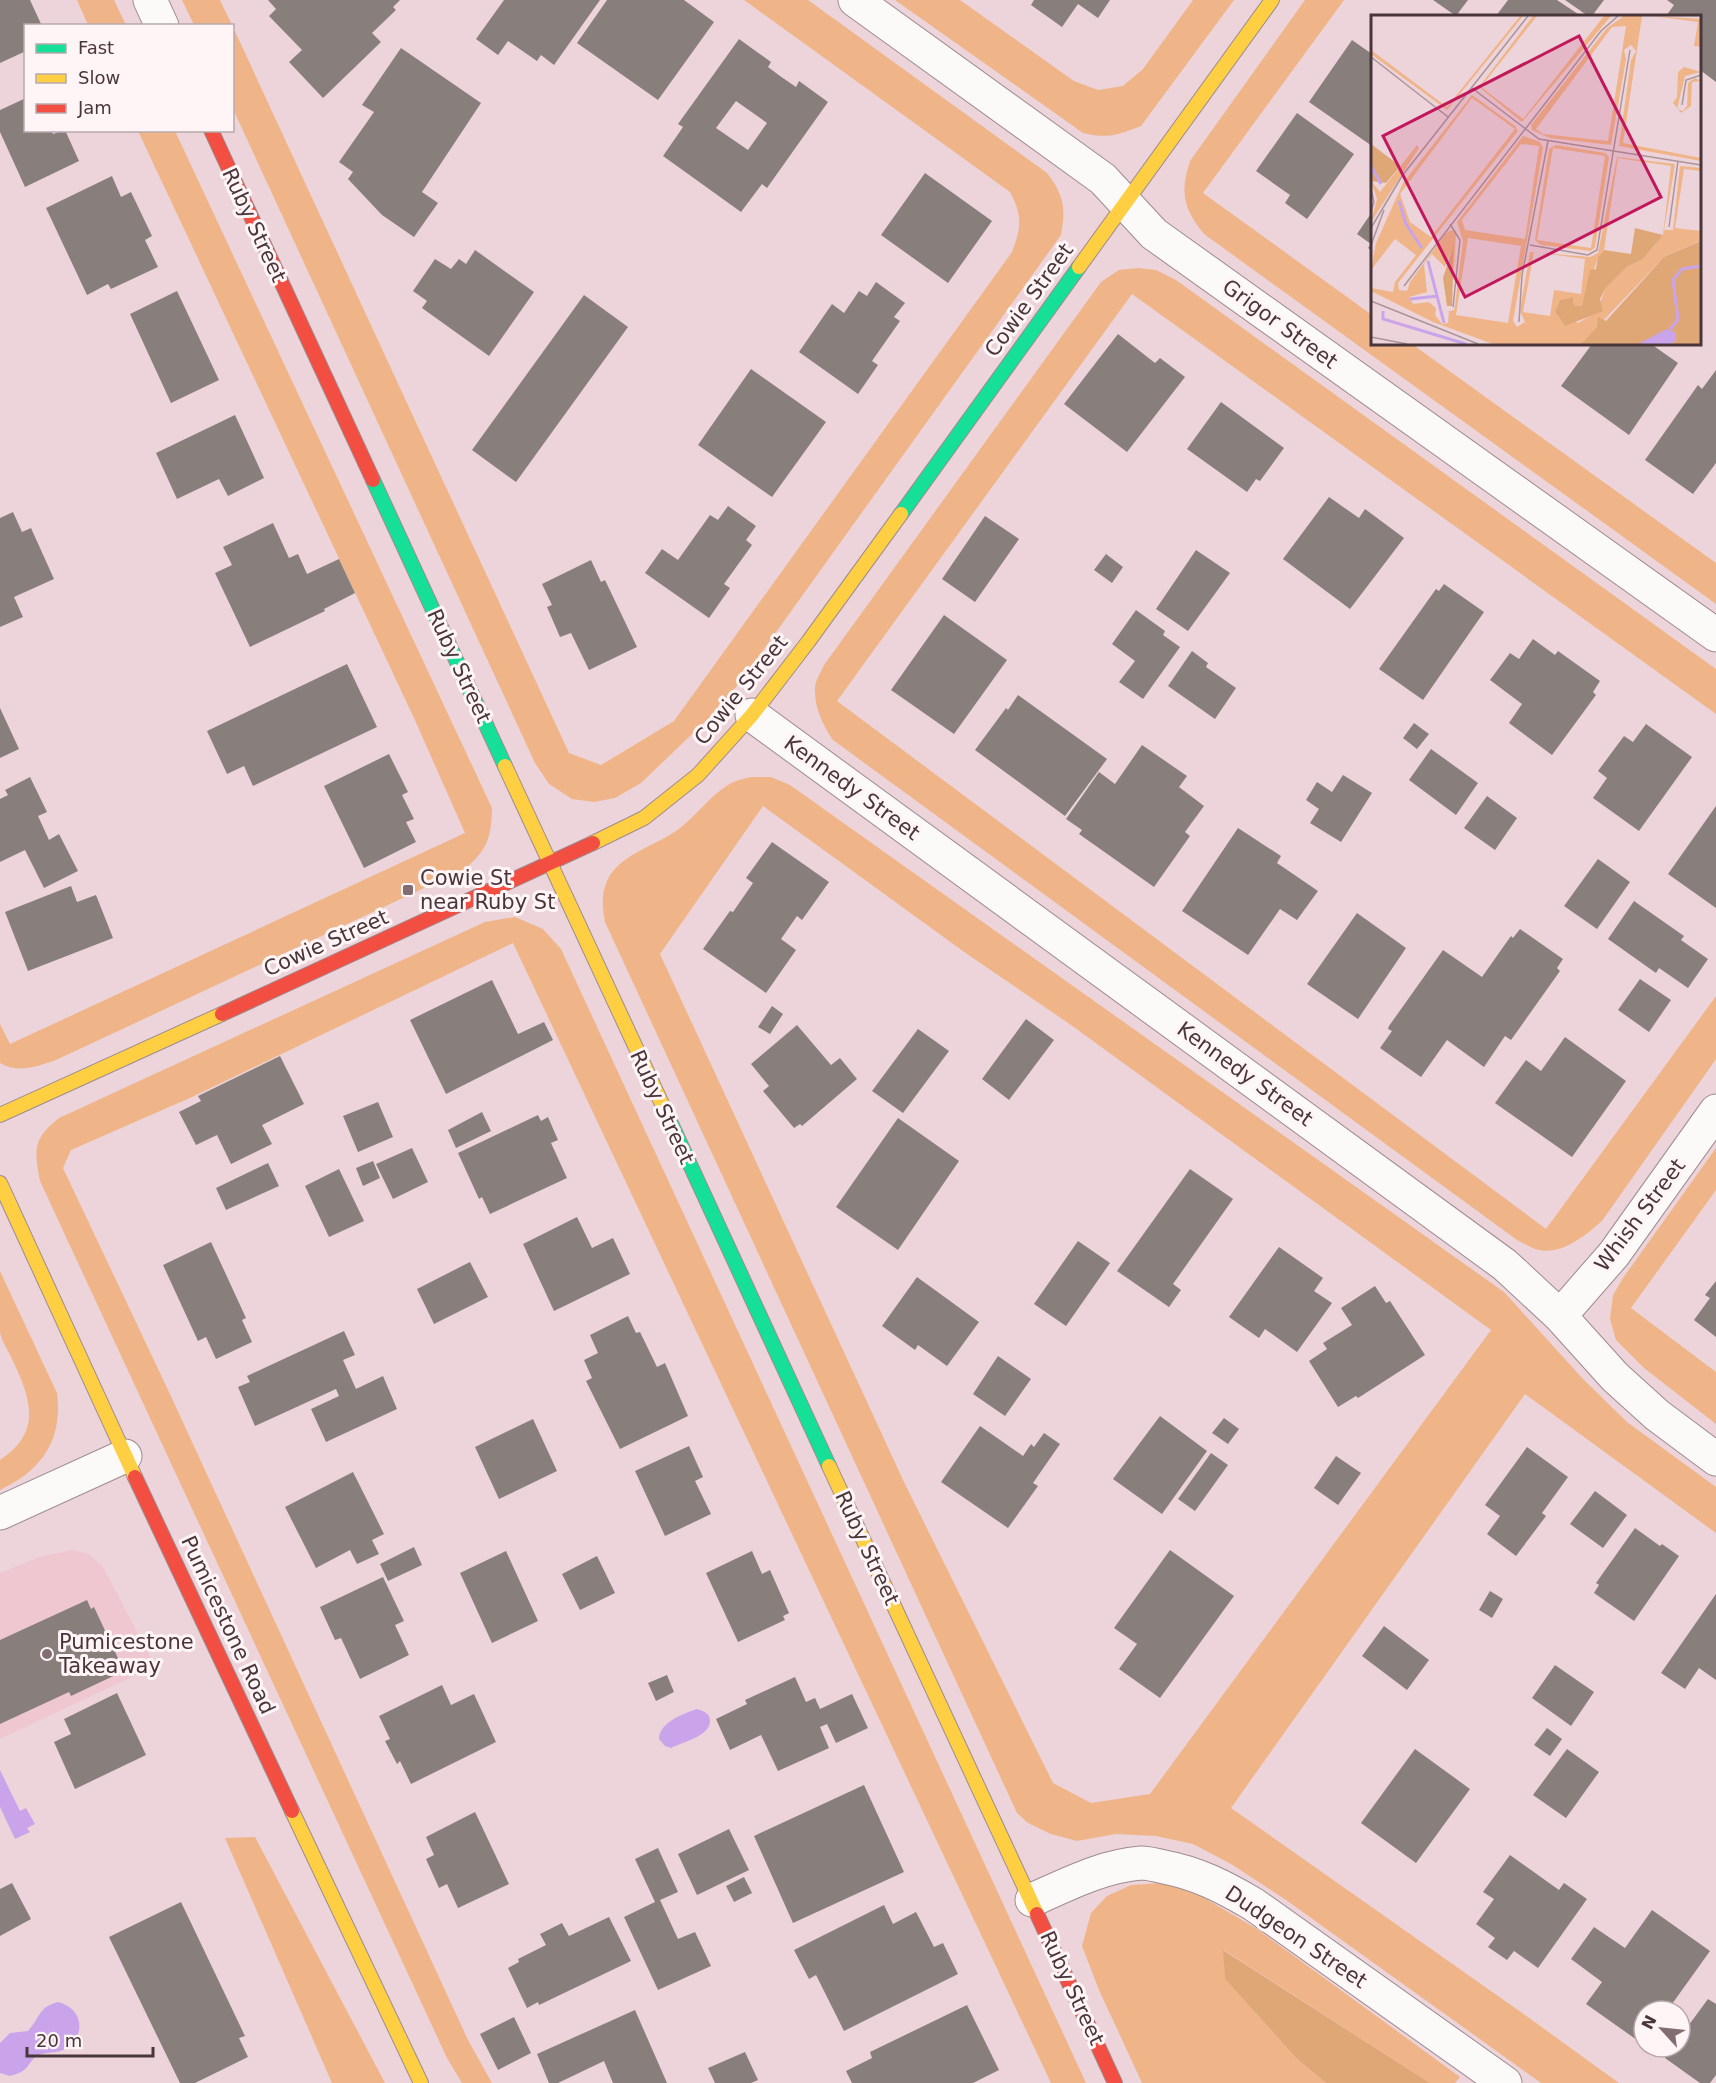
<svg xmlns="http://www.w3.org/2000/svg" width="1716" height="2083" viewBox="0 0 1716 2083" font-family="'DejaVu Sans',sans-serif">
	<style>
		.built { fill: #efc7d1 }
		.green { fill: #efb589; fill-rule: evenodd }
		.forest { fill: #dfa676 }
		.water { fill: #c9a4ea }
		.building { fill: #887f7c; fill-rule: evenodd }
		.lines { fill: none; stroke-linecap: round; stroke-linejoin: round }
		.street-casing { stroke: #9d8b90; stroke-width: 35 }
		.fast-casing { stroke: #9d8b90; stroke-width: 16 }
		.slow-casing { stroke: #9d8b90; stroke-width: 16 }
		.jam-casing { stroke: #9d8b90; stroke-width: 16 }
		.street { stroke: #fcf9f9; stroke-width: 33 }
		.fast { stroke: #16e098; stroke-width: 14 }
		.slow { stroke: #ffcf43; stroke-width: 14 }
		.jam { stroke: #f24e42; stroke-width: 14 }
		.poi-dot { fill: #826d73; stroke: #fff5f7; stroke-width: 2 }
		.labels { text-anchor: middle; dominant-baseline: central; stroke-width: 6; stroke-linejoin: round; paint-order: stroke }
		.street-label { font-size: 21px; fill: #49363b; stroke: #fff5f7 }
		.poi-label { font-size: 21px; fill: #49363b; stroke: #fff5f7; text-anchor: start }
		.inset-river { fill: none; stroke: #c9a4ea; stroke-width: 3 }
		.inset-road { fill: none; stroke: #ab959a; stroke-width: 1.5 }
		.view { fill: #c2185b; fill-opacity: 0.15; stroke: #c2185b; stroke-width: 3 }
		.inset-edge { fill: none; stroke: #49363b; stroke-width: 3 }
	</style>
	<rect width="100%" height="100%" fill="#ecd4da"/>
	<path class="built" d="M72,1550L89,1554L103,1567L155,1666L0,1739V1573L39,1557Z"/>
	<path class="green" d="M77,0H114L126,25H88Z
		M182,0H220L232,25H194Z
		M744,0H808L1047,173C1064,195 1066,208 1061,235L741,681L712,715L641,783L615,798L594,802L572,799L549,784L535,763L233,109V27L569,753L601,765L674,721L1012,252C1021,228 1023,216 1010,192Z
		M895,0H960L1074,81L1098,90L1123,86L1143,69L1193,0H1234L1141,126C1118,135 1108,139 1083,133Z
		M1305,0H1344L1203,193L1372,315V344H1412L1716,563V604L1204,234C1183,208 1180,193 1190,161Z
		M138,131H175L492,808C491,838 488,849 465,869L56,1060C38,1066 18,1074 0,1063V1024L10,1044L465,833L414,718Z
		M1138,268L1156,270L1176,280L1716,669V714L1132,294L837,701L1546,1229L1716,996V1059L1602,1221C1586,1235 1562,1255 1539,1250C1532,1249 1524,1243 1517,1240L833,740C823,725 814,707 815,688C815,681 821,672 824,665L1101,282L1119,270Z
		M750,777H771L790,785L1504,1292L1583,1379L1627,1422L1716,1487V1533L1525,1394L1231,1808L1525,2015L1619,2083H1541L1286,1900L1231,1864L1193,1844L1156,1836L1116,1834L1077,1841L1051,1834L1028,1823L1017,1813L605,922C602,906 601,892 609,877C624,852 657,846 680,828C697,815 710,796 728,785C734,781 743,779 750,777ZM763,806L967,954L1071,1025L1491,1330L1150,1794L1091,1803L1053,1783L904,1482L660,954Z
		M515,917L543,929L561,949L1086,2083H1051L513,943L192,1097L71,1150L63,1168L169,1392L468,2040L492,2083H462L447,2058L40,1181C34,1149 33,1139 59,1118L485,922Z
		M1716,1148V1190L1631,1308L1716,1372V1424L1644,1368L1616,1340L1610,1319L1613,1295L1623,1278Z
		M0,1271L57,1393C63,1440 42,1470 0,1490V1460C44,1431 30,1397 11,1357C8,1350 1,1340 0,1332C0,1312 0,1290 0,1271Z
		M255,1837L385,2083H332L225,1838Z
		M1163,1883L1201,1896L1257,1929L1460,2077L1455,2083H1430L1224,1950L1225,1979L1297,2059L1326,2083H1142L1099,1990L1082,1946L1091,1913L1107,1896L1131,1885Z"/>
	<path class="forest" d="M1223,1950L1430,2083H1326L1297,2059L1225,1979Z"/>
	<path class="water" d="M697,1709C703,1711 710,1713 710,1721C710,1736 683,1742 671,1748L665,1746L659,1739C659,1723 682,1714 697,1709Z
		M0,1770L20,1811L26,1808L35,1824L27,1828L30,1832L15,1839L0,1807Z
		M58,2002C82,2008 87,2033 67,2048C57,2055 45,2050 35,2057C31,2061 28,2067 23,2071C19,2073 14,2075 10,2076L0,2073V2043L10,2033L28,2031C40,2018 38,2007 58,2002Z"/>
	<path class="building" d="M0,0H30L42,26H26V51L0,63Z
		M268,0H400L393,7L396,10L372,33L381,42L323,98L289,62L302,50L269,16L276,9Z
		M504,0H600L554,65L541,55L537,61L508,41L498,55L476,39Z
		M607,0H684L714,22L658,100L577,43Z
		M1034,0H1110L1098,18L1078,4L1062,27L1031,5Z
		M1433,0H1468L1456,16Z
		M1508,0H1557L1581,16H1496Z
		M1565,0H1604L1592,16H1588Z
		M1667,0H1716V82L1700,70V16H1666L1674,5Z
		M739,39L771,62L768,67L780,76L796,87L799,81L828,102L767,188L762,184L741,212L663,156L683,127L678,124ZM736,101L767,123L748,150L716,128Z
		M1352,40L1372,54V146L1309,102Z
		M401,48L481,103L422,192L438,203L414,237L382,215L348,179L353,172L339,162L374,112L362,105Z
		M26,98V130H51L53,134L65,130L79,161L25,187L0,132V110Z
		M1297,113L1354,154L1307,219L1285,203L1290,195L1256,171Z
		M925,173L992,221L948,283L881,235Z
		M112,176L121,197L131,192L152,236L145,240L158,267L111,289L108,284L87,295L46,208Z
		M1372,212V251L1368,248L1371,244L1357,234Z
		M475,250L534,292L489,356L422,308L427,301L413,291L435,259L451,269L459,259L466,264Z
		M876,282L905,303L894,317L900,321L872,361L878,365L858,394L799,352L832,304L844,313L859,291L867,296Z
		M177,291L219,380L171,403L130,314Z
		M584,295L628,327L516,482L472,450Z
		M1118,334L1155,363L1160,358L1185,377L1127,452L1064,404Z
		M1592,344H1651L1678,363L1629,435L1561,386Z
		M751,369L826,422L772,497L698,445Z
		M1716,370V463L1693,494L1645,460L1698,385L1702,389Z
		M1221,402L1284,448L1260,481L1256,479L1247,492L1187,449Z
		M235,415L264,478L228,496L219,479L177,499L156,453Z
		M1329,497L1359,518L1365,509L1404,538L1350,609L1283,559Z
		M728,506L756,526L746,540L752,545L724,584L730,588L709,618L645,573L662,549L678,560L710,515L718,520Z
		M13,512L22,532L31,528L54,579L14,597L23,617L0,627V518Z
		M985,516L1019,539L975,602L942,579Z
		M273,523L289,558L298,554L307,574L339,559L355,593L324,609L325,611L250,647L215,573L232,565L223,547Z
		M1196,550L1230,573L1188,631L1156,609Z
		M1106,554L1123,567L1112,583L1094,570Z
		M591,560L601,582L605,580L637,647L589,670L571,633L560,637L547,607L552,605L542,584Z
		M1444,584L1484,612L1423,700L1379,669L1436,589L1439,591Z
		M1136,610L1165,631L1163,635L1180,647L1143,699L1119,682L1135,661L1112,644Z
		M944,615L1007,660L954,734L891,690Z
		M1533,639L1555,655L1558,651L1600,681L1593,692L1596,695L1552,755L1509,723L1522,704L1490,680L1510,653L1519,659Z
		M1192,651L1208,663L1206,667L1236,688L1215,719L1168,686Z
		M347,664L377,727L253,786L244,766L227,774L207,731Z
		M1018,695L1107,759L1065,816L975,750L1006,708L1008,710Z
		M0,708L19,749L0,758Z
		M1414,723L1429,734L1417,749L1403,738Z
		M1646,724L1692,757L1639,831L1593,798L1607,778L1598,771L1624,736L1633,742Z
		M1142,745L1187,776L1179,787L1204,806L1185,832L1190,836L1154,887L1079,834L1082,830L1066,819L1099,772L1115,784Z
		M1431,749L1478,783L1456,815L1409,780Z
		M389,754L408,792L402,795L414,819L406,822L416,842L364,868L324,786Z
		M1343,775L1372,793L1341,842L1310,823L1319,809L1306,800L1317,782L1332,792Z
		M30,777L47,812L38,816L49,840L59,834L78,871L44,888L25,850L0,862V799L8,795L5,790Z
		M1487,796L1517,818L1495,850L1464,828Z
		M1716,806V908L1668,874Z
		M1238,828L1281,856L1277,863L1318,891L1297,920L1280,909L1248,955L1182,911Z
		M772,842L829,882L802,920L797,916L781,939L796,950L766,993L703,949L730,911L733,912L753,883L746,878Z
		M1598,859L1630,882L1597,929L1564,906Z
		M71,886L77,902L96,895L113,938L28,971L5,912Z
		M1634,901L1684,936L1681,940L1708,959L1688,988L1659,968L1656,973L1608,939Z
		M1357,913L1406,948L1358,1019L1307,984Z
		M1520,929L1563,959L1557,968L1560,971L1511,1040L1505,1036L1484,1067L1447,1040L1421,1077L1380,1048L1392,1031L1388,1029L1389,1026L1443,950L1482,977L1511,936L1513,938Z
		M1640,979L1671,1000L1649,1032L1618,1010Z
		M492,980L518,1034L544,1022L553,1040L446,1094L410,1020Z
		M772,1006L783,1014L770,1034L758,1027Z
		M1026,1019L1054,1040L1009,1100L982,1079Z
		M797,1025L831,1065L840,1058L857,1079L802,1126L800,1124L794,1128L763,1091L769,1086L751,1064Z
		M918,1029L949,1051L903,1113L872,1091Z
		M1565,1037L1626,1081L1572,1157L1495,1103L1526,1060L1541,1071Z
		M280,1056L304,1104L262,1125L272,1144L231,1164L217,1135L196,1145L179,1112L201,1101L198,1096Z
		M378,1102L393,1137L358,1152L343,1116Z
		M482,1112L491,1131L456,1148L448,1130Z
		M538,1115L541,1121L548,1117L558,1140L551,1143L567,1178L490,1214L482,1197L479,1199L458,1153Z
		M898,1118L959,1161L898,1250L836,1207Z
		M412,1148L428,1182L393,1199L376,1164Z
		M373,1161L380,1178L363,1186L356,1168Z
		M268,1163L279,1186L226,1210L216,1188Z
		M339,1169L364,1221L329,1237L305,1186Z
		M1190,1169L1233,1199L1173,1284L1181,1290L1169,1307L1117,1271Z
		M577,1217L592,1248L613,1238L630,1274L554,1311L523,1244Z
		M1078,1241L1110,1263L1066,1326L1034,1304Z
		M211,1242L246,1318L242,1320L252,1342L216,1359L206,1337L198,1341L163,1265Z
		M1279,1247L1323,1278L1314,1291L1332,1303L1297,1352L1265,1329L1259,1338L1229,1317Z
		M470,1262L488,1297L434,1324L417,1289Z
		M917,1277L979,1322L947,1366L918,1345L915,1350L882,1326Z
		M1716,1281V1337L1694,1320L1710,1298L1705,1295Z
		M1375,1286L1386,1303L1390,1301L1425,1355L1358,1398L1356,1396L1338,1407L1309,1361L1327,1349L1323,1343L1352,1325L1341,1308Z
		M628,1316L636,1333L640,1332L657,1367L665,1363L688,1416L620,1449L586,1381L592,1378L584,1360L598,1353L590,1335Z
		M344,1331L355,1355L343,1360L356,1389L383,1376L397,1409L326,1442L311,1409L339,1396L336,1389L255,1426L238,1387L250,1382L247,1376Z
		M998,1356L1031,1379L1005,1416L973,1394Z
		M1160,1416L1207,1451L1162,1514L1113,1479Z
		M1224,1418L1239,1429L1228,1444L1212,1433Z
		M533,1419L557,1471L499,1499L475,1447Z
		M980,1426L1023,1456L1031,1444L1034,1447L1044,1433L1060,1444L1033,1483L1038,1486L1008,1528L941,1482Z
		M689,1446L703,1477L695,1481L711,1514L665,1536L635,1471Z
		M1527,1447L1568,1477L1542,1513L1546,1516L1516,1556L1487,1534L1500,1516L1485,1505Z
		M1211,1453L1228,1465L1195,1511L1178,1499Z
		M1336,1456L1361,1473L1338,1505L1314,1488Z
		M353,1472L384,1534L372,1540L379,1554L357,1564L350,1550L316,1568L285,1507Z
		M1595,1491L1627,1515L1603,1548L1570,1524Z
		M1635,1528L1660,1546L1662,1544L1679,1556L1634,1621L1594,1593L1599,1585L1596,1583Z
		M414,1547L422,1565L388,1581L380,1564Z
		M1170,1550L1234,1596L1160,1698L1119,1669L1137,1644L1114,1628Z
		M506,1551L538,1621L492,1643L460,1573Z
		M752,1551L762,1574L770,1570L789,1613L783,1616L785,1620L738,1642L706,1573Z
		M597,1556L615,1593L580,1610L562,1574Z
		M383,1577L404,1621L395,1625L409,1655L360,1679L341,1638L335,1640L320,1607Z
		M1490,1591L1503,1599L1492,1618L1479,1610Z
		M1716,1594V1680L1699,1668L1685,1689L1661,1673Z
		M87,1600L91,1609L94,1607L124,1671L71,1696L69,1692L0,1724V1640Z
		M1384,1626L1429,1660L1407,1690L1362,1656Z
		M1555,1665L1594,1692L1571,1726L1532,1698Z
		M667,1675L674,1692L656,1701L648,1683Z
		M795,1677L806,1702L815,1698L820,1709L852,1694L868,1728L836,1743L827,1724L820,1727L829,1748L778,1771L761,1735L730,1750L716,1719L747,1704L745,1700Z
		M442,1685L451,1705L474,1694L496,1742L411,1784L400,1761L397,1764L385,1741L390,1739L379,1716Z
		M117,1693L146,1755L75,1789L54,1742L71,1734L64,1719Z
		M1547,1728L1562,1739L1550,1756L1534,1745Z
		M1415,1749L1470,1789L1416,1863L1361,1823Z
		M1567,1749L1599,1772L1566,1818L1533,1795Z
		M864,1785L904,1872L793,1923L754,1836Z
		M475,1812L509,1884L458,1908L447,1884L439,1888L426,1859L434,1855L426,1837Z
		M729,1829L749,1870L697,1895L678,1854Z
		M658,1848L678,1892L660,1900L678,1939L695,1932L711,1966L658,1990L624,1917L655,1902L635,1859Z
		M1510,1855L1559,1890L1564,1883L1587,1899L1538,1968L1514,1951L1507,1960L1488,1947L1495,1938L1476,1924L1494,1899L1483,1892Z
		M744,1877L752,1893L734,1902L726,1886Z
		M12,1883L31,1919L0,1936V1889Z
		M181,1902L245,2036L239,2038L248,2057L195,2083H180L109,1937Z
		M884,1905L893,1924L916,1912L934,1947L943,1943L958,1974L844,2031L816,1975L809,1979L794,1950Z
		M1652,1910L1710,1951L1667,2011H1644V2045L1586,2004L1602,1982L1571,1959L1594,1927L1625,1948Z
		M609,1917L631,1961L539,2005L538,2002L527,2008L508,1968L519,1962L518,1959L546,1945L540,1934L562,1923L569,1936Z
		M1708,1999L1716,2004V2075L1710,2083H1700L1665,2058L1673,2047H1680V2037Z
		M967,2005L999,2070L973,2083H852L846,2071L872,2058L870,2052Z
		M635,2010L667,2083H613L604,2061L558,2083H549L537,2054Z
		M514,2017L531,2053L498,2070L480,2034Z
		M745,2052L758,2080L751,2083H715L708,2068Z"/>
	<g class="lines">
		<defs>
			<path id="street" d="M150,0L162,26
				M855,0L1103,179L1154,234L1716,635
				M752,715L1505,1265L1560,1316L1615,1377L1657,1415L1716,1459
				M1560,1316L1614,1254L1716,1111
				M0,1513L125,1456
				M1032,1900C1066,1885 1102,1866 1141,1863C1148,1863 1156,1865 1164,1867C1197,1873 1224,1887 1253,1904L1505,2083"/>
			<path id="fast" d="M373,480L505,766
				M901,514L1079,267
				M669,1119L829,1466"/>
			<path id="slow" d="M1079,267L1272,0
				M505,766L669,1119
				M593,843L644,818L698,775L752,715L808,642L901,514
				M0,1115L222,1014
				M0,1183L135,1477
				M829,1466L1037,1914
				M292,1811L421,2083"/>
			<path id="jam" d="M211,130L373,480
				M222,1014L593,843
				M135,1477L292,1811
				M1037,1914L1115,2083"/>
		</defs>
		<use href="#street" class="street-casing"/>
		<use href="#fast" class="fast-casing"/>
		<use href="#slow" class="slow-casing"/>
		<use href="#jam" class="jam-casing"/>
		<use href="#street" class="street"/>
		<use href="#fast" class="fast"/>
		<use href="#slow" class="slow"/>
		<use href="#jam" class="jam"/>
	</g>
	<g class="poi-dot">
		<rect x="402" y="884" width="12" height="12" rx="3"/>
		<circle cx="47" cy="1654" r="6"/>
	</g>
	<g class="labels">
		<g class="street-label">
			<text transform="translate(254 225) rotate(65)">Ruby Street</text>
			<text transform="translate(1029 300) rotate(-54)">Cowie Street</text>
			<text transform="translate(1280 324) rotate(36)">Grigor Street</text>
			<text transform="translate(459 666) rotate(65)">Ruby Street</text>
			<text transform="translate(741 690) rotate(-51)">Cowie Street</text>
			<text transform="translate(852 788) rotate(36)">Kennedy Street</text>
			<text transform="translate(326 943) rotate(-24)">Cowie Street</text>
			<text transform="translate(1245 1074) rotate(36)">Kennedy Street</text>
			<text transform="translate(662 1107) rotate(65)">Ruby Street</text>
			<text transform="translate(1640 1215) rotate(-53)">Whish Street</text>
			<text transform="translate(867 1548) rotate(65)">Ruby Street</text>
			<text transform="translate(228 1625) rotate(65)">Pumicestone Road</text>
			<text transform="translate(1296 1937) rotate(34)">Dudgeon Street</text>
			<text transform="translate(1072 1988) rotate(65)">Ruby Street</text>
		</g>
		<g class="poi-label">
			<text x="420" y="878">Cowie St<tspan x="420" dy="24">near Ruby St</tspan></text>
			<text x="59" y="1642">Pumicestone<tspan x="59" dy="24">Takeaway</tspan></text>
		</g>
	</g>
	<g transform="translate(1371 15)">
		<rect width="330" height="330" fill="#ecd4da"/>
		<path d="M149,1H152L76,95L0,39V35L76,92ZM162,1H166L110,72L152,104L233,1H240L151,107L108,72ZM253,1H271L252,128L330,143V146L248,131L260,45L265,36L260,30L253,35L255,44L240,130L179,123L161,115L160,110L236,13ZM255,11L237,126L172,119L165,114L241,12ZM282,1L330,4V32L323,31L327,7ZM313,52L330,57L314,61L306,94L312,96L316,91L317,68L324,63L330,66L321,67L320,91L310,98L302,88L306,82L307,57ZM101,80L144,111L147,116L27,268L28,275L36,276L39,267L74,219L80,215L85,217L83,257V230L74,252L61,239L53,249L56,277L38,282L42,289L58,287L65,293L64,300L71,309L77,308L78,296L83,295L84,290L92,226L86,207L152,121L169,127L172,133L142,306L146,312L154,307L149,296L159,237L219,242L227,238L246,142L304,149L293,215H302L309,151L330,153V156L313,154L304,213L330,216L329,226L293,242L210,329H122L62,307L0,276V273L22,277L24,267L45,240L24,224L0,255L5,228L32,168ZM101,83L144,114L60,222L39,207L29,179ZM150,129L168,131L154,224L94,215L91,205ZM247,143L300,151L292,220L272,244L256,252L234,274L226,297L207,308L184,296L189,285L202,282L203,290L211,291L227,242L233,235ZM97,223L150,231L137,308L85,300ZM163,237L214,244L210,279L183,275L179,301L152,297ZM46,130L48,133L0,207L6,184L0,166L9,177ZM185,130L234,138L238,142L224,232L220,236L170,230L164,225L178,134ZM182,133L234,141L220,233L166,225Z" fill="#efb589" fill-rule="evenodd"/>
		<path d="M0,129L29,151L15,168L0,166ZM264,213L292,220L272,244L256,252L234,274L229,284L232,296L194,311L184,296L189,285L202,282L203,290L211,291L219,255L225,254L227,242L233,235L260,239ZM330,226V329H300L305,325L285,323L267,329H210L226,312L227,302L235,306L293,242ZM83,229L81,291H76L72,263Z" fill="#dfa676"/>
		<path d="M296,314L305,318V325L300,329H267Z" fill="#c9a4ea"/>
		<path class="inset-river" d="M0,151L10,169M28,186L35,209L51,233M57,246L73,308M39,284L67,281M12,296V304L95,329M299,315L307,304L302,265L311,254L330,251"/>
		<path class="inset-road" d="M0,42L77,102M101,73L168,124L330,150M311,90L315,65L330,60M0,174L3,187L0,197M79,209L89,225L82,292M298,212L307,146M0,213L31,161L157,1M0,230L13,195M159,230L217,240L226,235L259,35M33,271L230,16L247,1M0,286L107,329M148,307L151,260L177,126M0,322L36,329"/>
		<path class="view" d="M208,21L290,182L94,282L12,121Z"/>
		<rect width="330" height="330" class="inset-edge"/>
	</g>
	<rect x="24" y="24" width="210" height="108" fill="#fff5f7" stroke="#b6a9ac" stroke-width="1.5"/>
	<rect x="36" y="44" width="30" height="9" fill="#16e098" stroke="#b6a9ac" stroke-width="1.5"/>
	<text x="78" y="54" font-size="18" fill="#49363b">Fast</text>
	<rect x="36" y="74" width="30" height="9" fill="#ffcf43" stroke="#b6a9ac" stroke-width="1.5"/>
	<text x="78" y="84" font-size="18" fill="#49363b">Slow</text>
	<rect x="36" y="104" width="30" height="9" fill="#f24e42" stroke="#b6a9ac" stroke-width="1.5"/>
	<text x="78" y="114" font-size="18" fill="#49363b">Jam</text>
	<g transform="translate(1662 2029) rotate(297)"><circle r="28" fill="#fff5f7" stroke="#b6a9ac" stroke-width="1.5"/>
	<path d="M0-4.5L10 22L0 15L-10 22Z" fill="#826d73"/>
	<text y="-9" font-size="16" font-weight="bold" text-anchor="middle" fill="#49363b">N</text>
	</g>
	<path d="M27 2047v9h126v-9" fill="none" stroke="#49363b" stroke-width="3"/>
	<text x="36" y="2047" font-size="18" fill="#49363b" stroke="#fff5f7" stroke-width="4.5" paint-order="stroke">20 m</text>
</svg>
